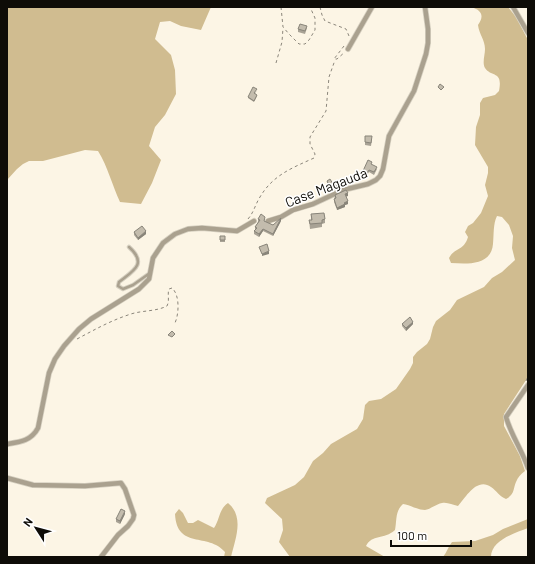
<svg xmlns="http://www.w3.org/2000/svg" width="535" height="564" viewBox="0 0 535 564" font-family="Barlow,sans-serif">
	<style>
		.forest { fill: #d0bc90 }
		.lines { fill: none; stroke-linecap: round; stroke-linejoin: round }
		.lane-casing { stroke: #d6d0c1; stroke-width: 4.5 }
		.street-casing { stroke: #d6d0c1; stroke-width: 6 }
		.path { stroke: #8b867b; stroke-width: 1; stroke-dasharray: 3 3; stroke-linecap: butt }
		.lane { stroke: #aaa18f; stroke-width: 2.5 }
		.street { stroke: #aaa18f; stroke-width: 4.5 }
		.wall { fill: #a8a295 }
		.shaded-wall { fill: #888479 }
		.building { fill: #c3bcad; stroke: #888479 }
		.labels { text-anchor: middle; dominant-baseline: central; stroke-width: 3; stroke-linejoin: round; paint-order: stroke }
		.street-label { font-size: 14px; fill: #0e0c07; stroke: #fff }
	</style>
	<rect width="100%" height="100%" fill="#fcf5e5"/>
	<path class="forest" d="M7,7H211L201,30L181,26L170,21L160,22L155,39L171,55L175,70L176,94L165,115L155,127L149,146L161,160L152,183L141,204L120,202C112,185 108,167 98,151L85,150L43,161H29L23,164L17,169L7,180Z
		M471,7H508L516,17L528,40V377L504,414V426L520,456L525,471C521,474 518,477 516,482C513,489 515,494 506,499C499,496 497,491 491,487C477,477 466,497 458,506C452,505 448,502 442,503C436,504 431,509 425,510C418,510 410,505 403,504C395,511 397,520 395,530C384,540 372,534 366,546L385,557H290L279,542L283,530L282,519L265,503L267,498L295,485L304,477L313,461L323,453L331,444L357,429L363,419L365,405L369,401L381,399L396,389L410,369L413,363V357L417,352L427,344L430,339L433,327L436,321L450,310L457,300L484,287L492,278L502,272L515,260L512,248L513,236L509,225L502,217L497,216C493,224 494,234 493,244C491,266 467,264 451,263L449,258C455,247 464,251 468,237L465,232L468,226L473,223L481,213L488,196L485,185L488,173V167L475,145L476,127L480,115V103L483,98L495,95L499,91C503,70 492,78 485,68C482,63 485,55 485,49C485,40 479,34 478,25C485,15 481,10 471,7Z
		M228,503C245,517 235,540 231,557H224L225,552C208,532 177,550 175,514L179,509L183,513L188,523H193L198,520L214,528C220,519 219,509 228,503Z
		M528,519V528C515,533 491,540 491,557H443C447,552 448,547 452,542L475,541L493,535L503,529Z"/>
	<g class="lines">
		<defs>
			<path id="lane" d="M129,247C148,264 133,271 119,282L118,286L123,289L133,285L150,273"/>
			<path id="street" d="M513,7L528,33
				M348,49L372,7
				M268,221L281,217L293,210L313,204L343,190L368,184L376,180L380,176L383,169L389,136L414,91L426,54L428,43V29L425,7
				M528,385L506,417C511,435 522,450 528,468
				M7,444C20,442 31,441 38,428L49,373L55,359L64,346L79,329L91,319L139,289L149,279L153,258L163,243L175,234L188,229L202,228L237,231L254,221
				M7,478L33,485L85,486L121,483L125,489L134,515L133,519L128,526L118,535L101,557"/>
		</defs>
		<use href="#lane" class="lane-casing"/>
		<use href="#street" class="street-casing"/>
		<path class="path" d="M281,7L283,27L289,34L299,44H305L309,40L315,30V18L310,7
			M320,7L322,15L325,21L346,29L349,36
			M344,46L334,59H337L345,52
			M276,63L282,42L283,28
			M248,219C254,212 255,205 260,197C273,175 292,168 314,158L315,154L310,144V137L326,111L329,77L335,60
			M77,339C94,330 110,321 128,315C141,310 155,312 167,306C170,300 167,294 169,289L172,288C180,295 179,314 175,323
			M526,381L528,376"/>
		<use href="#lane" class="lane"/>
		<use href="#street" class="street"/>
	</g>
	<path class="wall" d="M307,28L305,34L298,32V29Z
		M257,91L255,93L257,96L254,102L248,98V97Z
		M372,139L371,146L365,145V142Z
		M372,165L377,169L374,175L369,172L367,175L363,173V171Z
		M327,181L336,186L341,187L331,191L327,183Z
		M335,195L348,196H346L348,204L345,205V207L337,210L334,202Z
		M311,214L325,219V223L322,224V227L310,229L309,220H311Z
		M258,219H265L264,221L273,225L281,221L273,236L263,231L259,237L254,234V231L255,230V227L258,222Z
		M134,232L146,234L138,240L134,235Z
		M220,236H225V242H220Z
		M402,324H413L406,331L402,326Z
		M125,514L120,524L116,522V519Z"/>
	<path class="shaded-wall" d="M341,184V187L331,191V189Z
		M348,193V196L345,197V194Z
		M348,201V204L345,205V207L337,210V208L344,203Z
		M281,218V221L273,236V234Z
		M263,229V231L259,237V234Z
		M146,231V234L138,240V238Z
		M269,251V254L262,256V254Z
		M413,322V324L406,331V328Z
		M125,511V514L120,524V521Z"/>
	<path class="building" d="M300,24L307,26L305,31L298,29Z
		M440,84L444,87L441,90L438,87Z
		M253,87L257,89L254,93L257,95L254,101L248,97Z
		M365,136H372L371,143L365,142Z
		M368,160L372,162L371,164L377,167L374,172L369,170L367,173L363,171Z
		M330,179L333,184L334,183L336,186L341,183V184L331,189L327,181Z
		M346,190L348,193L345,194L348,201L344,203L345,204L337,208L334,199L336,198L335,195Z
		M324,213L325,219L322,220V223L310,224L309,220H312L311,214Z
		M261,214L265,217L264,221L273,225L281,218L273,234L263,229L259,234L254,231L257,228L255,227L260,220L258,219Z
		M142,226L146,231L138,238L134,232Z
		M220,236H225V240H220Z
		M267,244L269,251L262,254L259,247Z
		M410,317L413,322L406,328L402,324Z
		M172,331L175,334L172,337L168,335Z
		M121,509L125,511L120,521L116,519Z"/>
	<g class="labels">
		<g class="street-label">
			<text transform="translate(326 187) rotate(-21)">Case Magauda</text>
		</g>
	</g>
	<rect width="535" height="564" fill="none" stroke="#0e0c07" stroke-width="16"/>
	<g transform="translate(36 528) rotate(306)" stroke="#ffffff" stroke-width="3" paint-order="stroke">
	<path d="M0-3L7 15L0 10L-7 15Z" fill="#0e0c07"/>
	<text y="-6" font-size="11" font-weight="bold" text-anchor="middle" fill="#0e0c07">N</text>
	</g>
	<path d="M391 540v6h80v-6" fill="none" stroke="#0e0c07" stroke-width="2"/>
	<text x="397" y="540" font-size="12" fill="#0e0c07" stroke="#ffffff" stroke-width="3" paint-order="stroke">100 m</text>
</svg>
